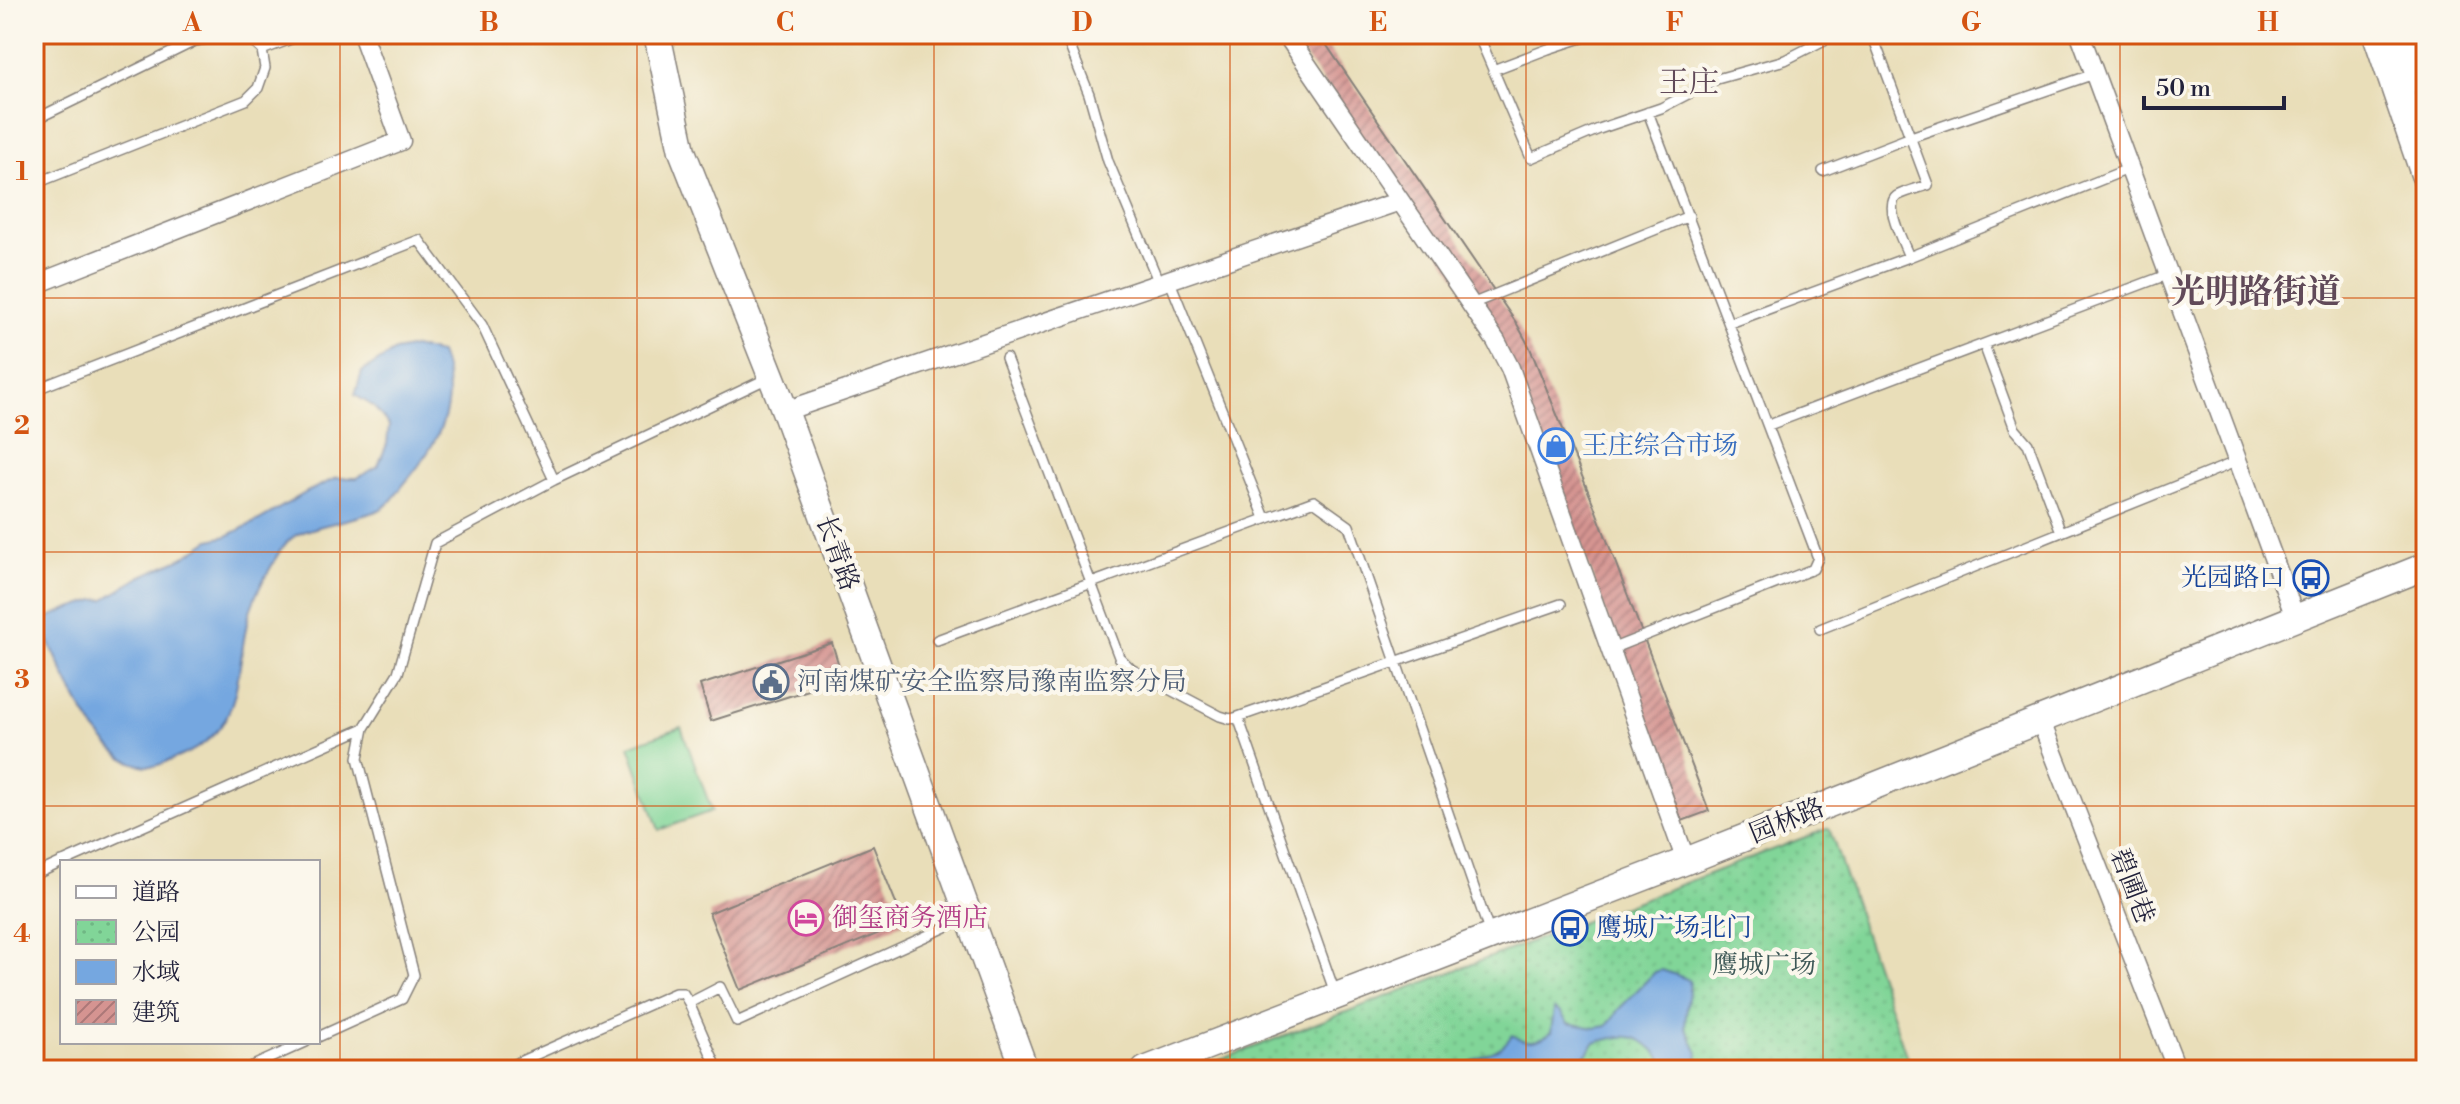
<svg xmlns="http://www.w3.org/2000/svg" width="2460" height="1104" viewBox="0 0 2460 1104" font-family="'Libre Bodoni','Noto Serif SC',serif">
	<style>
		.grass { fill: #81d598; stroke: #527c6a; stroke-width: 2 }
		.park { fill: url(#park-dots); stroke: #527c6a; stroke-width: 2 }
		.water { fill: #75a7e0; stroke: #4c648e; stroke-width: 2 }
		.building { fill: url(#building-hatch) }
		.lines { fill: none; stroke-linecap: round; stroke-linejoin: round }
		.lane-casing { stroke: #86807a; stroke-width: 12 }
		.street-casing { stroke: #86807a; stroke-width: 21 }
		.secondary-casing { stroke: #86807a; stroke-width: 29 }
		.primary-casing { stroke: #86807a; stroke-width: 33 }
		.lane { stroke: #fff; stroke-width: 9 }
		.street { stroke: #fff; stroke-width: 18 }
		.secondary { stroke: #fff; stroke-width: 26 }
		.primary { stroke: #fff; stroke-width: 30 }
		.grid { fill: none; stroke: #d45411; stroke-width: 2; stroke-opacity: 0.55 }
		.labels { text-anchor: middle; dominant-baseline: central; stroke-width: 8; stroke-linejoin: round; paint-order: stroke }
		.shop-label { font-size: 26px; fill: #366cbe; stroke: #fbf7ec; text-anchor: start }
		.street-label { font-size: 26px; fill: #22223b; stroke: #fbf7ec }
		.transit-label { font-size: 26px; fill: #164399; stroke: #fbf7ec; text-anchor: end }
		.service-label { font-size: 26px; fill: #4e5e75; stroke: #fbf7ec; text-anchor: start }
		.hotel-label { font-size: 26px; fill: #b23c85; stroke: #fbf7ec; text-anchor: start }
		.park-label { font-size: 26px; fill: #3e5857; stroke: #fbf7ec }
		.quarter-label { font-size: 30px; fill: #614a59; stroke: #fbf7ec }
		.district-label { font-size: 34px; font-weight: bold; fill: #614a59; stroke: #fbf7ec }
		.neatline { fill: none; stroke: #d45411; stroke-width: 3 }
		.grid-label { font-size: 26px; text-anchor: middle; font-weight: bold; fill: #d45411 }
	</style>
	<defs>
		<pattern id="park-dots" width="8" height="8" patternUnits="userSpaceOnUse" patternTransform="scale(2)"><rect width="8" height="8" fill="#81d598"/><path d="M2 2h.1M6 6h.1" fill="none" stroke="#6fb784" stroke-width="1.8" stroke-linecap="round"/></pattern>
		<pattern id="building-hatch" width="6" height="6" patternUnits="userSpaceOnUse" patternTransform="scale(2)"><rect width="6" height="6" fill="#d59491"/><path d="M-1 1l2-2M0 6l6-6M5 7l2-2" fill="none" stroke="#ac7878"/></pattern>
	</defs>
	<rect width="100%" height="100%" fill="#fbf7ec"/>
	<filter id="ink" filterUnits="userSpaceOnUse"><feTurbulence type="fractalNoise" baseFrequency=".0125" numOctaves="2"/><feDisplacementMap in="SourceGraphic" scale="16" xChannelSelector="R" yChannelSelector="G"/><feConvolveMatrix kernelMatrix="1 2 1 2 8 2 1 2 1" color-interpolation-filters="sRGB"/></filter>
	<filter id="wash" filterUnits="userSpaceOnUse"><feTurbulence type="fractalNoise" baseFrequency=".006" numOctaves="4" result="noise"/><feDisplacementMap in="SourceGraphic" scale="32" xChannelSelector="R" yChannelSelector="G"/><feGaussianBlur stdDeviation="1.8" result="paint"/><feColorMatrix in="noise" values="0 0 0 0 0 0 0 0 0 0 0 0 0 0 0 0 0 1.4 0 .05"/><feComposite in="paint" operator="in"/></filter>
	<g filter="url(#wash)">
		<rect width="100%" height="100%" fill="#e9deb9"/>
		<path class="grass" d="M681,727L712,811L659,830L629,746Z"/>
		<path class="park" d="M1829,828L1911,1070H1194Z"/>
		<path class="water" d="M414,347L440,353C461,405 438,444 404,484C397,493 389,506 379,510C359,519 305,527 292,538C282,545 277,556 271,567C261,583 251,604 247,623C234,685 243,736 171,760C166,762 158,766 153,766C96,769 64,668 41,626L47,618L68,609L95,600L105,599L142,576L182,558L210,540L227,536L259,520L307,492L336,478H357L378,466L387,444L389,425L373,406L355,395L362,372L395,351Z
			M1662,970L1690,980L1685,1026L1698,1053L1696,1070L1669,1068C1643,1035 1633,1031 1594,1043L1589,1052L1574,1068L1471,1070L1470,1063C1487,1050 1498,1056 1512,1035C1527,1044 1538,1043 1551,1032L1554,1009L1561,1013L1568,1023L1595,1028L1607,1026L1618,1010L1655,972Z"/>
		<g id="blocks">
			<path class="building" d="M1290,34H1319L1517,324L1530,348L1593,503L1709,811L1682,821L1569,514L1496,335Z
				M832,643L843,679L711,721L700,685Z
				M873,846L904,923L740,990L709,913Z"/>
		</g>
	</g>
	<g filter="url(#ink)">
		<use href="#blocks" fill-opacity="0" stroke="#86807a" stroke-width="2"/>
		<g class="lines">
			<defs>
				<path id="lane" d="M1065,34L1089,94L1108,161L1159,283
					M1471,34L1480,39L1531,158L1599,129L1661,108L1717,79L1785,60L1836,34
					M1872,34L1928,185C1919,188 1906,191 1897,196C1883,206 1904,243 1909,257
					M262,50L304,34
					M1493,70L1548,49L1594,34
					M34,120L195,41L226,35L250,39L262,50L265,68L258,88L246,100L34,184
					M1823,171L1911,137L2094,74
					M1169,279L1265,518
					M1474,303L1689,216
					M1730,323L1909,257L2128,169
					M1984,345L2015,429L2028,444L2061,532
					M1006,358L1119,657L1131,669L1220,716L1230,719L1238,717L1561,604
					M34,390L419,240L482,325L554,480
					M1769,425L2169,274
					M1820,629L2238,461
					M937,640L1314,501L1349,526L1490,934
					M1611,649L1813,569L1818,558L1648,112
					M1238,717L1335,993
					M63,862L364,728
					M34,875L62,862
					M318,1037L402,999L414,975L358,758L364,728L398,673L435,543L554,480L768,378
					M244,1070L306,1042
					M501,1070L675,993H683L689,1003
					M718,1070L689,1003L720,987L737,1022L968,917"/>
				<path id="street" d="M1286,34L1496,341L1510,368L1686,861
					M2080,34L2295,617
					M34,285L401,141L362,34
					M785,411L1400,201
					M2040,719L2177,1070"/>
				<path id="secondary" d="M657,34L682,151L785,411L1025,1070
					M1145,1070L1686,861L2426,566"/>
				<path id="primary" d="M2378,34L2426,174
					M2409,34L2426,83"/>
			</defs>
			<use href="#lane" class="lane-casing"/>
			<use href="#street" class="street-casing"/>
			<use href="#secondary" class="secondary-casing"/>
			<use href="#primary" class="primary-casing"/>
			<use href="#lane" class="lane"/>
			<use href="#street" class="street"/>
			<use href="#secondary" class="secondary"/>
			<use href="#primary" class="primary"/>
		</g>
	</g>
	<path class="grid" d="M340,34V1070M637,34V1070M934,34V1070M1230,34V1070M1526,34V1070M1823,34V1070M2120,34V1070M34,298H2426M34,552H2426M34,806H2426"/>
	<defs>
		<symbol id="shop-ring" viewBox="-11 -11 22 22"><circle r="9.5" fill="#fbf7ec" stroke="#3f7fe0" stroke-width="1.5"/><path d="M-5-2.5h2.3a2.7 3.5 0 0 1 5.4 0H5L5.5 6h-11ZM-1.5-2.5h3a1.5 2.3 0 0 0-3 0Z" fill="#3f7fe0"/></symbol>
		<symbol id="bus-ring" viewBox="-11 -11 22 22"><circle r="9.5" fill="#fbf7ec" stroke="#1a4fb4" stroke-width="1.5"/><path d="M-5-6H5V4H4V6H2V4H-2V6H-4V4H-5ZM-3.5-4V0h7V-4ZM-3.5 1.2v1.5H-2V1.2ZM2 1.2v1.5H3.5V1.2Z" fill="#1a4fb4"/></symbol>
		<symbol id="civic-ring" viewBox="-11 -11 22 22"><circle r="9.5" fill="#fbf7ec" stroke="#5c6f8a" stroke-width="1.5"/><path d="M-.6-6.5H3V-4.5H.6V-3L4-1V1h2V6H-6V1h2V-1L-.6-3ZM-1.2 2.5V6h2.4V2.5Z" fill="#5c6f8a"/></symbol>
		<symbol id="hotel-ring" viewBox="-11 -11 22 22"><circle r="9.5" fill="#fbf7ec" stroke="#d1479c" stroke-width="1.5"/><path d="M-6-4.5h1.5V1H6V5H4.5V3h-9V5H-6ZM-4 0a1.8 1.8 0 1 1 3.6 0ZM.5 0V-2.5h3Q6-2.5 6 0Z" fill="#d1479c"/></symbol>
	</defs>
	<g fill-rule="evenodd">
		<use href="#shop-ring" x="1536" y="426" width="40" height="40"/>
		<use href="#bus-ring" x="2291" y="558" width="40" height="40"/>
		<use href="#civic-ring" x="751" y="662" width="40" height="40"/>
		<use href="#hotel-ring" x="786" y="898" width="40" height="40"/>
		<use href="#bus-ring" x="1550" y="908" width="40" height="40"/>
	</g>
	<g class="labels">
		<g class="shop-label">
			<text x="1582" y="446">王庄综合市场</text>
		</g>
		<g class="street-label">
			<text transform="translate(837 553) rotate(70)">长青路</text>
			<text transform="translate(1787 821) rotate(-22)">园林路</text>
			<text transform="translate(2132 886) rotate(69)">碧圃巷</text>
		</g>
		<g class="transit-label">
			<text x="2285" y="578">光园路口</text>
			<text x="1596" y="928" text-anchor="start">鹰城广场北门</text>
		</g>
		<g class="service-label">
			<text x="797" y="682">河南煤矿安全监察局豫南监察分局</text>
		</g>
		<g class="hotel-label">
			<text x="832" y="918">御玺商务酒店</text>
		</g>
		<g class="park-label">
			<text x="1764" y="965">鹰城广场</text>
		</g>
		<g class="quarter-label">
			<text x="1689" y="83">王庄</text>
		</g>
		<g class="district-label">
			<text x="2256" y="293">光明路街道</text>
		</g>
	</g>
	<rect width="2460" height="1104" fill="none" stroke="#fbf7ec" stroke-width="88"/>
	<rect x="60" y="860" width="260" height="184" fill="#fbf7ec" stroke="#a4a2a5" stroke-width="2"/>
	<rect x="76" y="886" width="40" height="12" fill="#ffffff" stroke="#a4a2a5" stroke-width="2"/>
	<text x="132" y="900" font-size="24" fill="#22223b">道路</text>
	<rect x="76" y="920" width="40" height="24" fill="url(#park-dots)" stroke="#a4a2a5" stroke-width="2"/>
	<text x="132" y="940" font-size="24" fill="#22223b">公园</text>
	<rect x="76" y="960" width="40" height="24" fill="#75a7e0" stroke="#a4a2a5" stroke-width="2"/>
	<text x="132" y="980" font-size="24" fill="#22223b">水域</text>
	<rect x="76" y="1000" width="40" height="24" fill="url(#building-hatch)" stroke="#a4a2a5" stroke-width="2"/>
	<text x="132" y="1020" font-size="24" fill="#22223b">建筑</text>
	<path d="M2144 96v12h140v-12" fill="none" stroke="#22223b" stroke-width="4"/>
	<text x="2156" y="96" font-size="24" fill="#22223b" stroke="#fbf7ec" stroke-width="6" paint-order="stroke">50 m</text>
	<rect x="44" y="44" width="2372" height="1016" class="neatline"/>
	<g class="grid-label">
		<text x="192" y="31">A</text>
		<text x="489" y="31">B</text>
		<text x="785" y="31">C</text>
		<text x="1082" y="31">D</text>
		<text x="1378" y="31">E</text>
		<text x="1675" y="31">F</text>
		<text x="1971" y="31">G</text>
		<text x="2268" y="31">H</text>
		<text x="22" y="180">1</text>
		<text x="22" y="434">2</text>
		<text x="22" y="688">3</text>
		<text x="22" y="942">4</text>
	</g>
</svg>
